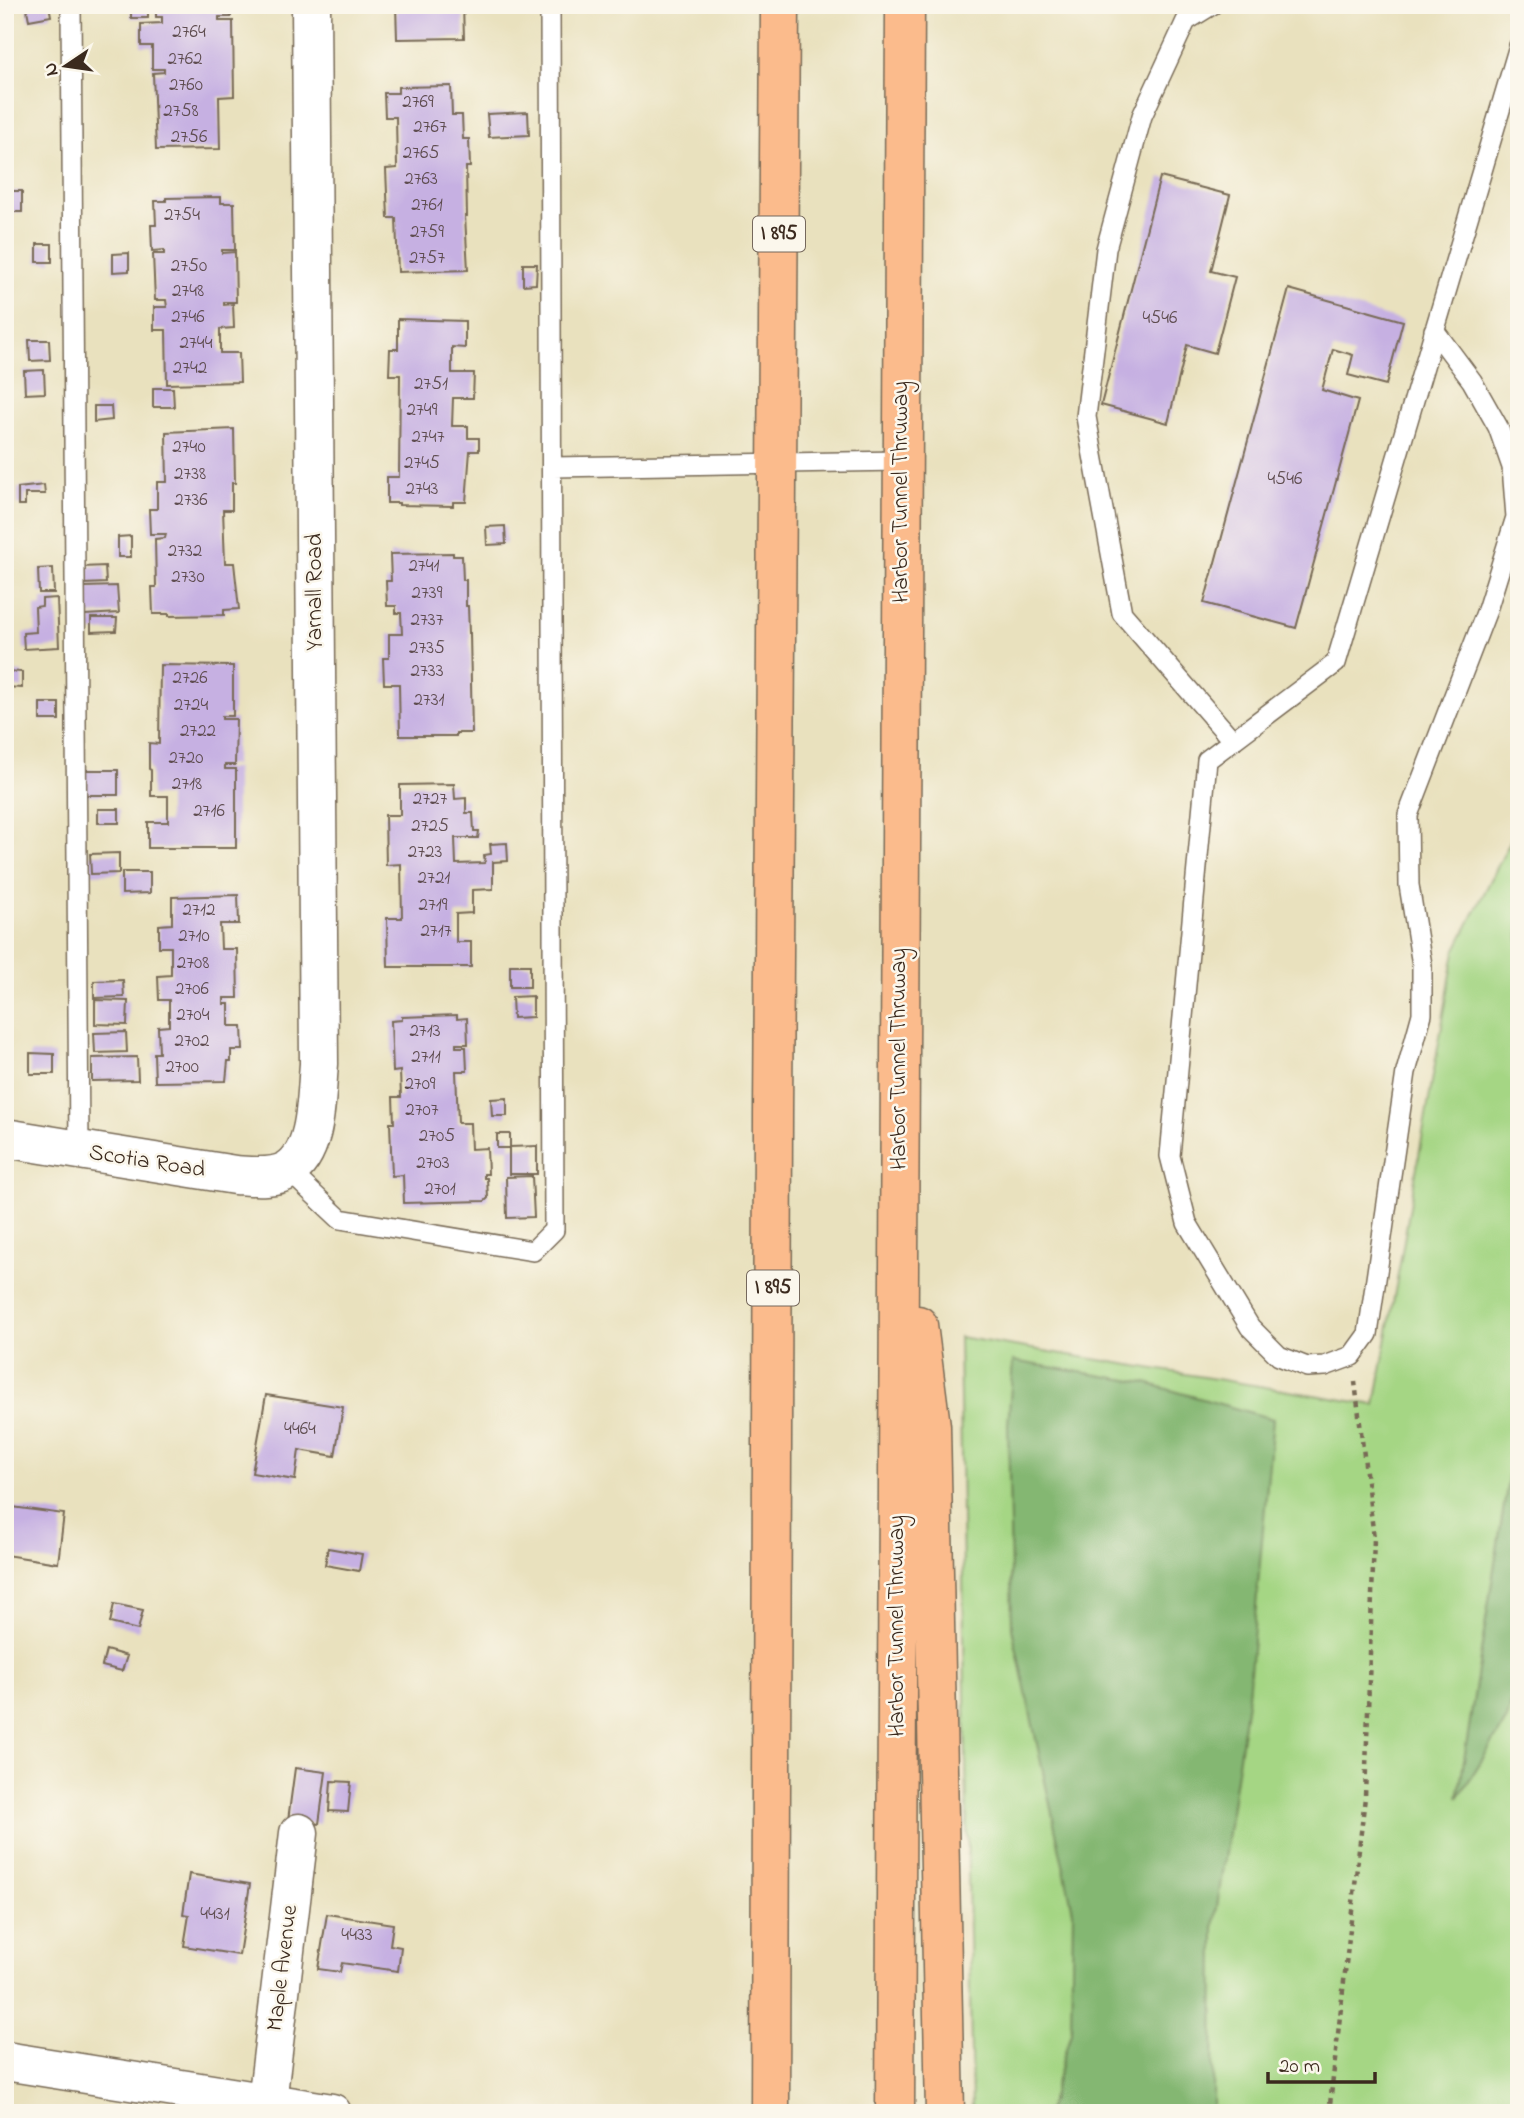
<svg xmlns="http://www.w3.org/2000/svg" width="1524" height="2118" viewBox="0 0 1524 2118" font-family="'Indie Flower',sans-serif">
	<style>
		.green { fill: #a5d684; stroke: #708051; stroke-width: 2 }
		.forest { fill: #84b772; stroke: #607048; stroke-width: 2 }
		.building { fill: #c6b0e2 }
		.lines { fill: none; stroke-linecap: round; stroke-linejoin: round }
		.lane-casing { stroke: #786a56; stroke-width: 22 }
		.street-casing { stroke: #786a56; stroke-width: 41 }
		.highway-casing { stroke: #786a56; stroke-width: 41 }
		.path { stroke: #786a56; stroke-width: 4.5; stroke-dasharray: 5 5; stroke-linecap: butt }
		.lane { stroke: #fff; stroke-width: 19 }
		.street { stroke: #fff; stroke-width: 38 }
		.highway { stroke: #fbbb8c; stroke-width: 38 }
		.labels { text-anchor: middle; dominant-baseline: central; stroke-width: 5; stroke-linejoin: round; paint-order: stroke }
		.number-label { font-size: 19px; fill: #5e4c4f }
		.shield { fill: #fbf7ec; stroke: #75685c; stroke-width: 2 }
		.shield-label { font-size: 21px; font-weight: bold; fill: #3b2a1e }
		.street-label { font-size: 23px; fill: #3b2a1e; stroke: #fbf7ec }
	</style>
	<rect width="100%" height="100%" fill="#fbf7ec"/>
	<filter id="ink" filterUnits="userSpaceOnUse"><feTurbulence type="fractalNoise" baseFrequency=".0143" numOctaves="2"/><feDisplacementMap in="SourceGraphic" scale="14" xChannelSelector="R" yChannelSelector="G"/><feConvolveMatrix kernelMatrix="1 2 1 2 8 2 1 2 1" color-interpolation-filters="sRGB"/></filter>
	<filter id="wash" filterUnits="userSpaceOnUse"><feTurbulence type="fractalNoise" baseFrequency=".00686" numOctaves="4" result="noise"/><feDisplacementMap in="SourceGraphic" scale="28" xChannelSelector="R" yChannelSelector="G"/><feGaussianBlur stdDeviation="1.57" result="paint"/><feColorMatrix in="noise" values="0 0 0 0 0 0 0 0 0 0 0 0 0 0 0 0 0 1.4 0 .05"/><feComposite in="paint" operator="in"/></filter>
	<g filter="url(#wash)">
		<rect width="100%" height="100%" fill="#e9e1be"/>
		<path class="green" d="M1519,824V2113H972L959,1337L1375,1405L1455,951Z"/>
		<path class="forest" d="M1013,1361L1146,1383L1273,1419L1248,1695L1214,1928L1213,2113H1047L1071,2032L1073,1911L1012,1628L1008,1424Z
			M1519,1410V1670L1507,1720L1458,1798Z"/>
		<g id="blocks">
			<path class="building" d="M26,5H49L51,16L29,20Z
				M131,5H148V18H131Z
				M156,5H231V17H219V21H233L234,96L219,97L220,149L156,150L153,73L164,72V69H152V46H141V24L162,23V17H156Z
				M396,5H463L464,38L397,39Z
				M451,86L452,115H462L463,139H469L470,167H466L467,216H465L468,270L398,272L396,218H388L386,169L397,168L396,117H385L384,93H398V87Z
				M528,112L529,135L489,137L487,114Z
				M1160,177L1230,195L1211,271L1235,277L1215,353L1187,345L1168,423L1101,405Z
				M5,191H22V212H5Z
				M221,197V203H234L235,250H222V253L235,252L236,302H224V305L233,304L234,328L220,329V353H239L240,382L167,384L166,330H154V307H167L166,300H155L153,254H164V250L152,251L151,225H156L155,201H166V198Z
				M37,244H52V262H37Z
				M129,253V271L113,272V254Z
				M523,264H537L536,284L523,285Z
				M1289,289L1403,321L1386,385L1348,375L1353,355L1333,349L1322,390L1358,401L1296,628L1204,603Z
				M398,319L465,321V348L452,347V373H474L473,398H453L452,426H468V438H479V451H470L466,502H453V506L399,505V503H387V477H399L400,375H389L390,349H398Z
				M29,340H49L50,360L30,361Z
				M44,370L45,393L25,394L24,371Z
				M153,388H173L174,407H153Z
				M94,406H111L112,420L94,422Z
				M234,429L235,483H232V510H223L225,563H234L239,609L224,610V615L169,616V614H153L152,587H156L155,539L165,538L166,534H150L149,509H157V482H167L166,432Z
				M44,485L45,494H25V505H18V488Z
				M505,526L506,544L487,545L486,527Z
				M131,536V557H118V537Z
				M453,553V556H462L463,580H466V606H468L469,633H470L472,733H456V736H400L399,684H384L383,658H389V634H402L401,613H396V606H387L386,581H391L390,554Z
				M105,566L106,583L83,584L82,567Z
				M53,568L54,593H39L38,569Z
				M117,586L119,613L85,615L84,587Z
				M57,598L59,647L24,649L23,633L36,632L35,607L42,606V599Z
				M91,618H117L116,631L91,632Z
				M160,665L233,666V716H222V719H236L235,765H225V769H236V848H148V822H168V796H151V770L149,769V743L159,744Z
				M5,671L22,672V688L5,687Z
				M40,703H59V720H40Z
				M85,770H118V795H85Z
				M454,784L455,799L466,798V813H473L474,831H479L478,838H455L456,864L485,863L484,855L491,854L490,844L507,843L508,861L493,862V889L472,890V913L456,914V942H471V967H388L387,918H402L401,864L386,865L385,815H400V785Z
				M98,809H119V823H98Z
				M119,853V873L91,874L90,854Z
				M122,872H150V893L122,894Z
				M238,895L239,924H220L221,949H237L238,998H224V1004H229V1026H242L243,1050H231V1061H228L226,1081L155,1082L154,1053H159L158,1027L169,1026V1000H159L158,976L171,975V947H159V925L172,924V897Z
				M510,965H530V987H510Z
				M123,980L124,997L94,998V981Z
				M533,996V1017L513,1018L512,997Z
				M95,1000L128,1001L127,1025L95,1024Z
				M457,1015V1019L467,1018L468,1044H456V1047H466L467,1071H456L458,1123H470L471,1149L487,1148L488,1174H484V1178H487L488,1198L485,1201L404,1203L403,1175L392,1176L390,1123H394L393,1097H401L400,1071L393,1072L391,1021L402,1020V1017Z
				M126,1032L127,1052L95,1053L94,1033Z
				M30,1053L54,1054V1074H30Z
				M137,1057L138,1080L92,1081V1058Z
				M507,1098V1116H492L491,1099Z
				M497,1134H510V1147L537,1146V1174H509V1148H497Z
				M532,1176L534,1217L507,1218L506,1177Z
				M266,1395L343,1407L335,1456L299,1450L295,1480L252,1473Z
				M5,1506L64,1514L58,1563L5,1555Z
				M328,1548L362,1554L359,1571L325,1565Z
				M114,1604L143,1610L138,1630L110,1623Z
				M106,1650L127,1656L122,1671L102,1666Z
				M295,1768L326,1772L319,1824L288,1820Z
				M331,1781L351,1782L348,1812L329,1811Z
				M189,1874L250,1884L239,1955L184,1946L189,1915L183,1914Z
				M327,1914L393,1924L390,1945L401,1947L398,1971L342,1963L340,1972L318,1969Z"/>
		</g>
	</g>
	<g filter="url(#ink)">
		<use href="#blocks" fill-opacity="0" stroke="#786a56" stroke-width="2"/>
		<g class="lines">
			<defs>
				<path id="lane" d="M71,5L79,1151
					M1212,5L1186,21L1142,116L1106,249L1086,417L1122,613L1233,741
					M1434,330L1472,381L1498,427L1512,467L1516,517L1487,610L1408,815L1409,885L1422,965V1014L1406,1072L1368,1334L1352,1356L1325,1366L1307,1367L1279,1356L1250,1327L1187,1223L1170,1156L1207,760L1336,663L1519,46
					M553,467L901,461
					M288,1170L340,1219L533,1251L554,1230L550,5"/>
				<path id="street" d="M5,1138L235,1175C251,1176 274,1179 288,1170C318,1152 316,1095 319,1064L311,5
					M5,2061L332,2113
					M267,2102L299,1833"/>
				<path id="highway" d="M918,1325L931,1426L945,2113
					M770,2113L773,1115L780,5
					M895,2113L905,5"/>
			</defs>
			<use href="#lane" class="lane-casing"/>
			<use href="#street" class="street-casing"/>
			<use href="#highway" class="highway-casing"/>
			<path class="path" d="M1329,2113L1365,1797L1374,1538L1355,1382"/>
			<use href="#lane" class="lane"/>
			<use href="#street" class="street"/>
			<use href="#highway" class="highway"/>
		</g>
	</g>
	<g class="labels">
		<g class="number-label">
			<text x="189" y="32">2764</text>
			<text x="185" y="59">2762</text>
			<text x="186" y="85">2760</text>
			<text x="418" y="102">2769</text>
			<text x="181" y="111">2758</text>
			<text x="430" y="127">2767</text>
			<text x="189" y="137">2756</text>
			<text x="421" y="153">2765</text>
			<text x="421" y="179">2763</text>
			<text x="427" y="205">2761</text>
			<text x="182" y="215">2754</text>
			<text x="427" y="232">2759</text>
			<text x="427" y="258">2757</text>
			<text x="189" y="266">2750</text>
			<text x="188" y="291">2748</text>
			<text x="188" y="317">2746</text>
			<text x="1160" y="318">4546</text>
			<text x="196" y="343">2744</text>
			<text x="190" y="368">2742</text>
			<text x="431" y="384">2751</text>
			<text x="422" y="410">2749</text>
			<text x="428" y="437">2747</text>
			<text x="189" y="447">2740</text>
			<text x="422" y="463">2745</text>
			<text x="190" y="474">2738</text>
			<text x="1285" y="479">4546</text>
			<text x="422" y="489">2743</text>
			<text x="191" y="500">2736</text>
			<text x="185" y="551">2732</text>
			<text x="424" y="566">2741</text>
			<text x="188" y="577">2730</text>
			<text x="427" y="593">2739</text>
			<text x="427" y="620">2737</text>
			<text x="427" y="648">2735</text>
			<text x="427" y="671">2733</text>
			<text x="190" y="678">2726</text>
			<text x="429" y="700">2731</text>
			<text x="191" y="705">2724</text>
			<text x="198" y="731">2722</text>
			<text x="186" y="758">2720</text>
			<text x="187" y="784">2718</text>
			<text x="430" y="799">2727</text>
			<text x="209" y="811">2716</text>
			<text x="430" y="826">2725</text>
			<text x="425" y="852">2723</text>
			<text x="434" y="878">2721</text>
			<text x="433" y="905">2719</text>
			<text x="199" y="910">2712</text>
			<text x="436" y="931">2717</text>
			<text x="194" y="936">2710</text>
			<text x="193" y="963">2708</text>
			<text x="192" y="989">2706</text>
			<text x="193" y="1015">2704</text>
			<text x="425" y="1031">2713</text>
			<text x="192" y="1041">2702</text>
			<text x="426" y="1057">2711</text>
			<text x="182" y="1067">2700</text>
			<text x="420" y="1084">2709</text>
			<text x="422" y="1110">2707</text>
			<text x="437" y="1136">2705</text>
			<text x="433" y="1163">2703</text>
			<text x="440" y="1189">2701</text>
			<text x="300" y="1429">4464</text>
			<text x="215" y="1914">4431</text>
			<text x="357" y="1935">4433</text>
		</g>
		<g class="shield">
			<rect x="753" y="216.5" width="52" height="35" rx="5"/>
			<rect x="747" y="1270.5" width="52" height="35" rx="5"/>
		</g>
		<g class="shield-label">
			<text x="779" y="234">I 895</text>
			<text x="773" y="1288">I 895</text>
		</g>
		<g class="street-label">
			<text transform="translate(901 492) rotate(-90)">Harbor Tunnel Thruway</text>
			<text transform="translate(315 592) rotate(-90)">Yarnall Road</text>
			<text transform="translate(899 1059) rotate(-90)">Harbor Tunnel Thruway</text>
			<text transform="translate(147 1162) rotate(9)">Scotia Road</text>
			<text transform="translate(897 1626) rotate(-90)">Harbor Tunnel Thruway</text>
			<text transform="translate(283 1968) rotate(-83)">Maple Avenue</text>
		</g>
	</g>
	<rect width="1524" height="2118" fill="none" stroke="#fbf7ec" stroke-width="28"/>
	<g transform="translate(66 66) rotate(257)" stroke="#fbf7ec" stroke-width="5" paint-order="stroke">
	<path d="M0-5L12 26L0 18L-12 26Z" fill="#3b2a1e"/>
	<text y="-10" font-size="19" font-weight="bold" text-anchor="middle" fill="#3b2a1e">N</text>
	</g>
	<path d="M1268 2072v10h107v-10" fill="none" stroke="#3b2a1e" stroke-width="3.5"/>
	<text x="1279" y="2072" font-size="21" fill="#3b2a1e" stroke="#fbf7ec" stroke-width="5" paint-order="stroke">20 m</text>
</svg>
